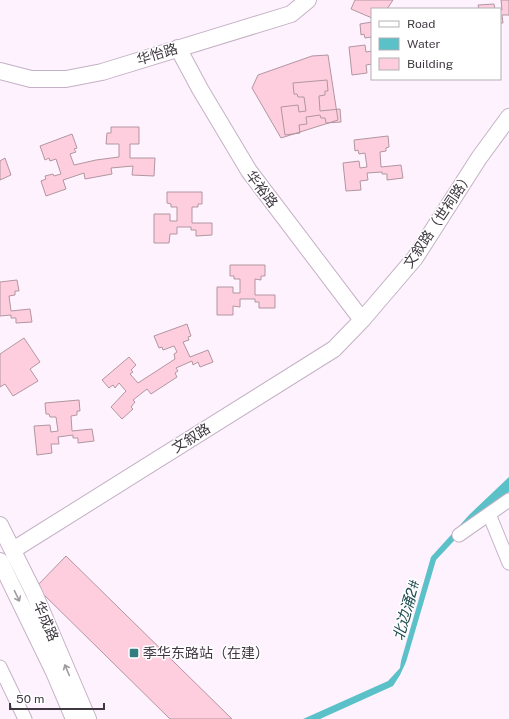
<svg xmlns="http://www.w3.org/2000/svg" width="509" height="719" viewBox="0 0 509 719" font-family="'Public Sans','Noto Sans SC',sans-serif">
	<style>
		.water { fill: #5ac1c8 }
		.building { fill: #fecedf; stroke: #b1969f }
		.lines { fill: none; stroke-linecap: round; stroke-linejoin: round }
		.minor-casing { stroke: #c4b1c5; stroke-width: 15 }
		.tertiary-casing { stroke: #c4b1c5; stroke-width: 18 }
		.minor { stroke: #fff; stroke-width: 13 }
		.tertiary { stroke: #fff; stroke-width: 16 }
		.oneway { stroke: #9f9ca0 }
		.poi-dot { fill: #337c7f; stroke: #fff; stroke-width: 1.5 }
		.labels { text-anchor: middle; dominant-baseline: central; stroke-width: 3; stroke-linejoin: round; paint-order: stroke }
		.street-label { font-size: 14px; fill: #3f3840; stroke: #fff }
		.poi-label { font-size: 14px; fill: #3f3840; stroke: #fff; text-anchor: start }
		.water-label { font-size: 15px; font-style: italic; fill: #204f52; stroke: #fff }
	</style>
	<rect width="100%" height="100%" fill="#fef2ff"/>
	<path class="water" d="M509,477V492L479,514L436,560L406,662L400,675L393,686L320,719H303L388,681L400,668L401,661L431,557L470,514Z"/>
	<path class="building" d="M355,0H393L387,9H372V18L351,9Z
		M501,0H509V15H502L503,23H500V10H502Z
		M494,4L495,9H479L478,5Z
		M372,22V45L371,37L365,38L364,34L361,35L360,24Z
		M365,45L366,52L372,51V64L366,65L367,73L352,75L349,47Z
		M328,55L338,120L281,138L252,88L258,75L312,56Z
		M327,80L328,91H325V95L319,96L320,111L340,109L341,122L326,123L325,118H321L320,115L306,117L307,124L299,125L300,133L285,135L281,107L298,105L299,112L306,111L304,97H298L297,94H294L293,83Z
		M111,127H139V144H130V158H155L154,176L132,175L133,166L111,168L112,174L85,179L84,173L63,180L66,189L46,196L41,181L46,179L45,176L53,174L54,176L61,174L56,159L50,161L49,158L45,160L40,146L72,134L77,148L74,149L76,152L70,154L74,165L96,160L119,157V144H106L107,133H111Z
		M388,136L389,147L386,148V151L380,152L381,167L401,165L403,178L387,180V174H382V172L367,173L368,180L360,181L361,190L346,191L343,163L359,161L360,168L367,167L365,153L359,154L358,150L355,151L354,140Z
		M5,158L11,175L0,180V161Z
		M167,192H202V204H198V207H192V223H212V235L196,236V230H191V227H177V234H170L169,243H154V214H170V221H177V207H171V204L167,203Z
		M230,265H265V276H261V280L255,279V295H275V308H259V302H255V299H240V307L233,306V315H217V287H233V293H240V279H234V276H230Z
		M17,280L19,291H15V295L9,296L11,311L30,309L32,322L16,323V318H11V315L0,316V282Z
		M187,324L191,336L188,337L189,340L183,342L190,357L208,350L213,362L200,367L198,362L193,365L192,361L176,368L178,371L175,373L177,377L151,394L147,389L133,400L135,402L131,407L133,409L122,419L111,407L126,391L119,383L115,388L113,385L109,388L102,380L129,357L136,365L131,370L133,372L130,374L138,383L175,359L174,354L177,352L174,346L163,350L162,347L159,348L154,336Z
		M24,338L40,362L30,369L38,381L13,396L5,384L0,387V354Z
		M79,400L80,411H77V415L71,416L72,431L92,429L94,441L78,443V438H73V435L58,437L59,444H51L52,453L37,455L34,426L50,425L51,432L58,431L56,417H50L49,414H46L45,403Z
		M66,556L232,719H170L36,587Z"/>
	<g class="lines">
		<defs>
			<path id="minor" d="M489,514L509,563
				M459,535L509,500
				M0,667L25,719"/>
			<path id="tertiary" d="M178,48L200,89L249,171L362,320
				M0,71L31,79H66L102,72L291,14L308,0
				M0,525L34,593L88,719
				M13,550L334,349L362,320L415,258L479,158L509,117
				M0,561L54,672L74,719"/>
		</defs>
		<use href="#minor" class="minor-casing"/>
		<use href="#tertiary" class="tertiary-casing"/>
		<use href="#minor" class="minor"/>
		<use href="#tertiary" class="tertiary"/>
	</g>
	<defs><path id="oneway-shaft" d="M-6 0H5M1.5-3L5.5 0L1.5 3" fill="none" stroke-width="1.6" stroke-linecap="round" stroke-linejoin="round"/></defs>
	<g class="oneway">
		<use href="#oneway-shaft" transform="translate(17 596) rotate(64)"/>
		<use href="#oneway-shaft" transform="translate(67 670) rotate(-113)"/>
	</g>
	<rect class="poi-dot" x="129" y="648" width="10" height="10" rx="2"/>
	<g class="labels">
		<g class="street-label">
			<text transform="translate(157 54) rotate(-17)">华怡路</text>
			<text transform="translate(262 189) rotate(53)">华裕路</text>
			<text transform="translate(438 220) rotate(-56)">文叙路（世祠路）</text>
			<text transform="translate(191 438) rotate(-32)">文叙路</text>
			<text transform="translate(46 621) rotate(67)">华成路</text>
		</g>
		<g class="poi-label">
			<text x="143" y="653">季华东路站（在建）</text>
		</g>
		<g class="water-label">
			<text transform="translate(406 610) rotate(-74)">北边涌2#</text>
		</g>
	</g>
	<rect x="371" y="8" width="130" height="72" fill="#ffffff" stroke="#b2afb3"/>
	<rect x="379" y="21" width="20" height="6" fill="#ffffff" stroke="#b2afb3"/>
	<text x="407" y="28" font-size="12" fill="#3f3840">Road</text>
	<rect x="379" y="38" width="20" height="12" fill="#5ac1c8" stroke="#b2afb3"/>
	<text x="407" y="48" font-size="12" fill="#3f3840">Water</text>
	<rect x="379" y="58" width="20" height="12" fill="#fecedf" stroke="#b2afb3"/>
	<text x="407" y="68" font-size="12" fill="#3f3840">Building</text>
	<path d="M10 703v6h94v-6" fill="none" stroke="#3f3840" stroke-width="2"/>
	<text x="16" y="703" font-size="12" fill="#3f3840" stroke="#ffffff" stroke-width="3" paint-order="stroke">50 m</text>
</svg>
